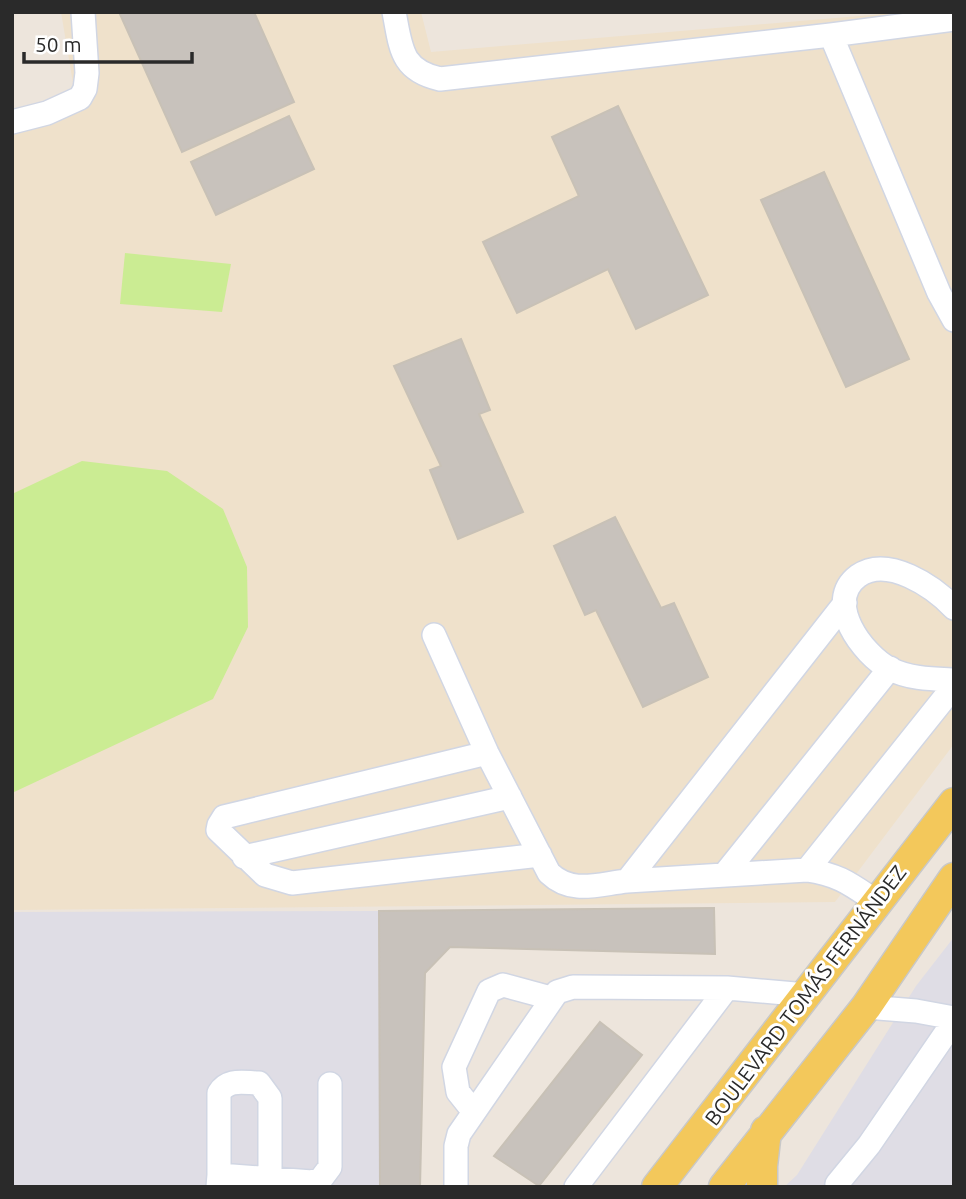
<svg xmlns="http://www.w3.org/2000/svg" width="966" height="1199" viewBox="0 0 966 1199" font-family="Ubuntu,sans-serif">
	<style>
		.industrial { fill: #dfdde5 }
		.education { fill: #efe1cb }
		.pitch { fill: #cbec93 }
		.building { fill: #c8c2bc; stroke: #c8c1b6; stroke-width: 2 }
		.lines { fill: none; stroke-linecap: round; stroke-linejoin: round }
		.minor-casing { stroke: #d1d6e3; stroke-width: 26 }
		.major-casing { stroke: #c8c8c8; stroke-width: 33 }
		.minor { stroke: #fff; stroke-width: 23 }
		.major { stroke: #f3c85b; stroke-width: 30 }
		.labels { text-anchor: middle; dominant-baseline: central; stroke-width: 6; stroke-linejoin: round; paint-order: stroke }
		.street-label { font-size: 21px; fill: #2a2a2a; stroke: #fff }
	</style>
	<rect width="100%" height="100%" fill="#ede5dc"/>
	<path class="industrial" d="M379,911L380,1187H12V912Z
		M954,937V1187H784L797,1175L916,986Z"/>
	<path class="education" d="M61,12H421L431,52L906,12H954V744L835,902L12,910V133L77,107Z"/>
	<path class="pitch" d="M125,253L231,264L222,312L120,304Z
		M82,461L167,471L223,509L247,567L248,627L213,699L12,793V494Z"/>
	<path class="building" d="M119,12H254L294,102L182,152Z
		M618,106L708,295L636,329L608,269L517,313L483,242L579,196L552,137Z
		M289,116L314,169L216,215L191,162Z
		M824,172L909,359L846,387L761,200Z
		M461,339L490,410L479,414L523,512L458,539L430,470L441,466L394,366Z
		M615,517L661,608L674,603L708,677L643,707L596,610L585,615L554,546Z
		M714,908L715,954L450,947L425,973L420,1187H380L379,911Z
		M600,1022L642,1055L539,1186L494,1156Z"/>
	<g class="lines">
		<defs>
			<path id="minor" d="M394,12C401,47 400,70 440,79L831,35L954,19
				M831,35L939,293L954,320
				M12,122L47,113L80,98L85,89L87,73L83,12
				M954,608C934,587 888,555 858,576C823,602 863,655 890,669C910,679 932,679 954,680
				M434,635L487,753L549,873C572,895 598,884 627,881L845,603
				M487,753L224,817L219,825L218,830L265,875L292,883L540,855
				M244,857L510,797
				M807,870L954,686
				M724,875L890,668
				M627,881L807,870C840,875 850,884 877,902
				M866,1007L916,1011L954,1018
				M474,1112L458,1092L454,1067L489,991L503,985L551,998
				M219,1175V1093C228,1078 244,1083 259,1083L270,1098V1179
				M218,1187L219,1175L312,1182L321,1179L330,1167V1084
				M456,1187V1146L459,1134L557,992L573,987L727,988L807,995
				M576,1187L727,988
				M838,1187L837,1184L869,1145L954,1021"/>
			<path id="major" d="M657,1187L954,803
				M724,1187L866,1007L954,878
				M762,1187V1166L766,1131"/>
		</defs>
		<use href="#minor" class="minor-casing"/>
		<use href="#major" class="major-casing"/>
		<use href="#minor" class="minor"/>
		<use href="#major" class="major"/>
	</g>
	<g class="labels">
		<g class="street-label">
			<text transform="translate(805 995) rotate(-53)">BOULEVARD TOMÁS FERNÁNDEZ</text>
		</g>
	</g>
	<rect width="966" height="1199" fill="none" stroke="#2a2a2a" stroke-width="28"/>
	<path d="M24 52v10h168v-10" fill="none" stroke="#2a2a2a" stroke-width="3.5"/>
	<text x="35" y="52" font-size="21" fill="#2a2a2a" stroke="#ffffff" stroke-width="5" paint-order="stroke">50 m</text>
</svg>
